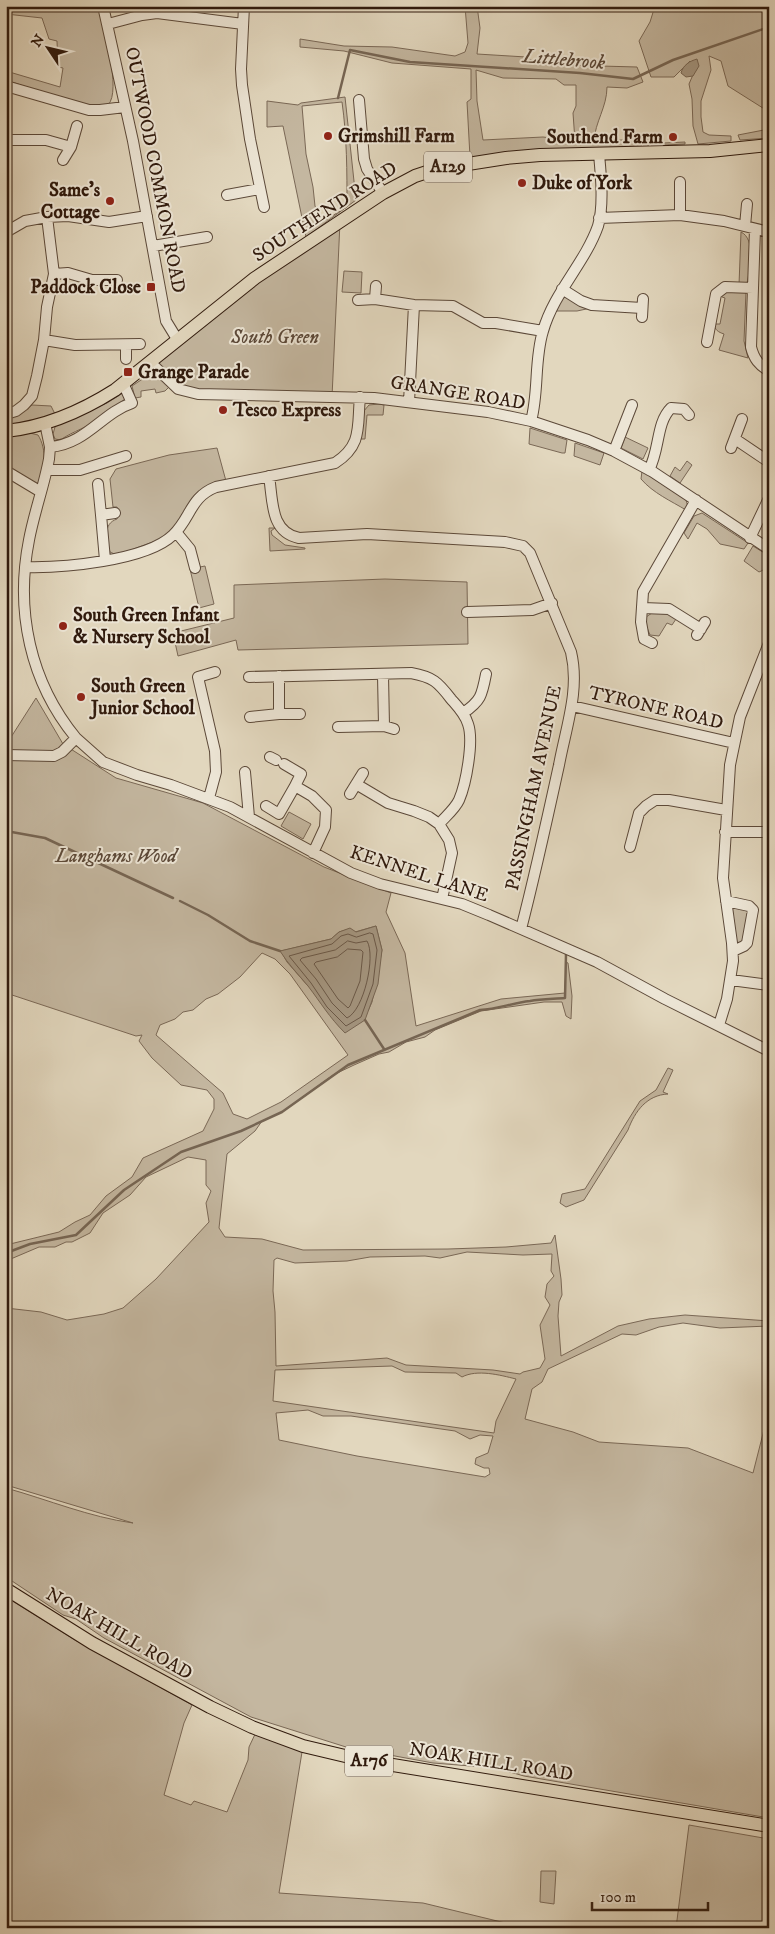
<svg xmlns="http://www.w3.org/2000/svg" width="775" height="1934" viewBox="0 0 775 1934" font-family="'IM FELL DW Pica',serif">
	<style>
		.green { fill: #c4b7a0; stroke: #7a6856; fill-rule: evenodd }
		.water { fill: #a59782; stroke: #766553 }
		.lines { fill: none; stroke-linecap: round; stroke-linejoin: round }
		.shore { stroke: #6a5848; stroke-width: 1 }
		.stream { stroke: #766553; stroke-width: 2.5 }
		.minor-casing { stroke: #5c4939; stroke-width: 12 }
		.major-casing { stroke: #301a0d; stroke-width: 14 }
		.minor { stroke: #ece5d5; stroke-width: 10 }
		.major { stroke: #e2d7be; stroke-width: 12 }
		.poi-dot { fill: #8f2418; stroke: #ece5d5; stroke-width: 2 }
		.labels { text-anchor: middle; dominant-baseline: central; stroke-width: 4; stroke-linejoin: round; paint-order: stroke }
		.shield { fill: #ece5d5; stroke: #685749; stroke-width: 1 }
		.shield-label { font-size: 18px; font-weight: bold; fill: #301a0d }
		.poi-label { font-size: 19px; font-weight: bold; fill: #301a0d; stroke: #ece5d5; text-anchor: start }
		.street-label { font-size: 19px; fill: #301a0d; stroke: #ece5d5 }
		.park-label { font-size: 19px; font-style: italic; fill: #5c4939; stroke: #ece5d5 }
		.water-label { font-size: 20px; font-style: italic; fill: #594636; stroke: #ece5d5 }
	</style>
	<rect width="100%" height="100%" fill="#e2d7be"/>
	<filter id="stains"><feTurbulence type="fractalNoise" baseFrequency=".004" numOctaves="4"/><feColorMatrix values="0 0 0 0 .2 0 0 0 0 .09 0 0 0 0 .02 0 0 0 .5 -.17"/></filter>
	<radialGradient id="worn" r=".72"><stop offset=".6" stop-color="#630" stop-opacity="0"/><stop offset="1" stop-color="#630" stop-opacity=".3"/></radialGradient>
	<path class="green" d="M6,6H98C103,25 122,91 108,105L87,107L6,80V71L60,87L63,68L58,67L57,41L49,39L42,18L6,14Z
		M465,6H477L480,28L477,54L526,57L535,62L564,65L637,67L643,82L627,88L607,87C607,107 595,122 594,141L652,139L664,143L685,142V144L665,145L663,147L586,149L470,157L467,102L471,99V69L392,63L344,51L300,47V39L344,46L392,47L455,56L465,52L468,43ZM476,70L503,78L556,79L564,85H576V106L573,113L575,141L543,137L483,140L477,101Z
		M655,6H769V123L766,110L728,86L721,61L709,56L711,70L701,101V117L703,132L709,135L731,136V141L698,144L693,126L692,99L689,84L695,70L690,61L674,77H651L639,41L650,22Z
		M345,97L356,200L306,237L283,126L267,127V101L298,105L301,103ZM342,102C347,137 347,172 347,207L322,222L315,206L313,187L306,154L302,106Z
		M769,129V138L740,140L738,135Z
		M340,222L332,397L188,392L150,362Z
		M741,232C756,239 750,270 747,283L739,285Z
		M344,271L362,272L361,293L342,292Z
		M725,290L746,291L744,341L748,358L719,350L724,334C718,332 715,330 714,324H720L725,298L719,296Z
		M564,294L591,308L577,311H556Z
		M147,376C156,377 163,380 169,387L165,391L156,393L155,389L141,391V397L135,398L132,386Z
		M123,393L126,398C115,407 105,415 93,423C86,427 64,436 61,440L55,439L53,434L55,427L62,421L107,403Z
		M379,404L384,405L383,415H367L365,439H361L363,412L369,405Z
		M32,405L51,406L55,414L38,420L6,425V415L22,412Z
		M530,428L567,440L565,453H562L529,444Z
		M30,433L38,435C47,449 46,472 37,487L6,471V437Z
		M625,437L648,448L643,459L621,448Z
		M575,443L604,453L600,465L574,456Z
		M217,448L226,481L204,489L178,526L161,539L117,555L110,552C107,540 102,524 117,519L119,513L117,507H113L110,479L116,469L169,455Z
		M687,461L692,465L680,483L670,476L675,467L680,471Z
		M642,471L686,500L688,507L686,510C671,501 653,493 641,479Z
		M702,513L748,543L744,549L720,544L707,529L697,523L688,539L684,533L694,516Z
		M269,528H275L271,531L272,535L285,545L305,548V549L270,551Z
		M753,546L769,556C769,564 767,569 759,572L744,561Z
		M205,566L214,604L199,608L190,569Z
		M385,579L467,582L468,644L238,650L236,640L178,656L173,633L234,618V585Z
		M655,611L665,612L676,619L672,625L667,623L659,636L650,635L646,625V617Z
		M36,698L63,744L116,778L203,803L324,867L391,893L386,912L405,953L416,1026L501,999L565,993L566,962L568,963L572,996L571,1019L566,1016L562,1002H544L481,1011L435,1030L425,1037L406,1042L389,1052L379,1054L354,1065L333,1075L282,1112L262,1121L255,1131L227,1154L219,1228L225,1237L262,1239L303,1250L448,1249L506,1247L551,1243L555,1235L561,1279L562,1295L559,1302L558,1316L561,1356L618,1326L649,1319L685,1315L769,1321V1326L720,1328L683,1323L659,1327L636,1335L622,1334L548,1369L542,1382L532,1389L525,1419L573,1432L599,1442L688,1448L753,1473L769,1410V1818L524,1776L496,1768L433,1763L346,1747L251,1717L104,1638L76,1619L63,1615L6,1577V1488C49,1500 89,1517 133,1523L6,1485V1308L41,1312L67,1320L104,1314L123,1308L156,1279L209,1222L206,1203L211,1191L206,1185V1160L188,1157L146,1177L130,1195L103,1213L90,1233L72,1242H66L55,1247H39L6,1261V1245L59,1232L75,1222L90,1215L106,1196L132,1177L143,1158L203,1131L214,1109V1099L207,1090L181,1085L152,1058L139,1041L142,1035L136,1036L6,993V745ZM376,926L382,950L372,1002L368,1011L308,986L287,962L281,951L331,939L339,932L349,929L355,932ZM262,953L275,959L290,974L348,1055L281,1102L247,1119L233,1114L223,1093L156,1035L160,1025L175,1019L183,1012L193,1010L206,999L218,994L240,977ZM467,1252L523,1255L552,1254L551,1271L554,1276L547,1284L545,1297L550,1305L540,1325L545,1359L540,1368L523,1372L520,1374L493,1370L406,1365L387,1358L276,1366L275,1312L273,1291L274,1260L277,1258L295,1263L347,1261L370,1257L425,1256L440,1258ZM392,1366L405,1372L456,1373L462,1377C477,1369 500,1375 516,1379L496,1421L494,1433L273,1401L275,1370ZM308,1410L323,1416H351L455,1431L470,1439L480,1435L493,1436L488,1453L476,1458L475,1464L484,1468H489L490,1474L485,1477L357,1456L279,1440L276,1413Z
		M289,812L311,824L303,839L281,826Z
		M732,907L749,909L745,940L737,946Z
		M668,1068L673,1070L663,1092L668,1094C647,1095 635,1111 628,1130L584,1200L566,1207L560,1203L562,1194L585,1189L640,1101L656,1090Z
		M6,1597L75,1640L192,1705L184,1723L164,1795L191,1805L194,1801L227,1812L248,1760L249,1747L257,1730L303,1746L279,1893L423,1903L526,1928H6Z
		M689,1825L769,1839V1928H676Z
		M541,1871H556L554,1904L540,1902Z"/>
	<path class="water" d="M697,59L699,66L693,76L686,77L681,73C683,65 690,61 697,59Z
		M376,926L382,950L378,984L365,1020L345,1033C329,1017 321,1003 308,986C298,974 288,964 280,951L331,939L339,932L350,928L356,932Z"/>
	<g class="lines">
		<path class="shore" d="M370,933L373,934L377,950L373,984L361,1017L346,1026L327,1007L311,983L289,956L332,944L341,936L348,934L356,937Z
			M348,941L356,943L367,941C376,956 364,1010 347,1018L332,1003L316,979L300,960L302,958L335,950Z
			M348,949L361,950L363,952L360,981L350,1006L348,1008L338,999L314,964L316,962L337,957Z"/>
		<path class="stream" d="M338,98L350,50L410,62L580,73L633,79L673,60L769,27
			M6,831L45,838L173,898
			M180,901L208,915L250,941L280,951
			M365,1020L384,1049
			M6,1253L30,1244L76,1235L124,1190L181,1152L241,1131L282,1112L348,1065L480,1010C498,1009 512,1003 530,1001C541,999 553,999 565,998L566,954"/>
		<defs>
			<path id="minor" d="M103,6L133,141L166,321L177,339
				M244,6L241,69L242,85L250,139L264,207
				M108,24L142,15L157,13L243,24
				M6,86L89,110H100L125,107
				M359,100L364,159L367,169L383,193
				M6,140H46L71,147
				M63,160L71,147L77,126
				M680,182V215
				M227,195L259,189
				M599,218L680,215L724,221L769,232
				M745,226L747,204
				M755,229L751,347C754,359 759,365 769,371
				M6,232L25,221L47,217L68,216L109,222L147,216
				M153,246L207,237
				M54,274L68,273L92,280H117
				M562,289L581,301L592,305L642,308
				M375,299L376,286
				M358,300L375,299L414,305L453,306L483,323H496L543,331
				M642,317L643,299
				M44,340L75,345L140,344
				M707,342L716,294L725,287L753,288
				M126,359V345
				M150,362L178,389L198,394L374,398L488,412L531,421L588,440L614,451L653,472L769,549
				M409,402L414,305
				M6,414L16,411L24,405L32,396L37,376L44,340L47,307L54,274L47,217
				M531,421C539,392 534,360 543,331C554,292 585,263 598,226C604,206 601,175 599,154
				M45,423L50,447L49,459C44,486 34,513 29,540C15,611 30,682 76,738
				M735,439L769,462
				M50,447C86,444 102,413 132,403L123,383
				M731,448L742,419
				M614,451L632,405
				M47,470H80L126,456
				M649,470C660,449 656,423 671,408L684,409L689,415
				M6,471L41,492
				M269,476C273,501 270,532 299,538L367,534L505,542L523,546L530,553L571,652C580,690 566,727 559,765C547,820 535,875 521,929
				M98,484L101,515
				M176,532L190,549L195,568
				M750,538L769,498
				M105,560L101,515L115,513
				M25,567C62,568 146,561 173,535C191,518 190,497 216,487L335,463C363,445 357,426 360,397
				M643,608L669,609L701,629
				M467,612L532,610L552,603
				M697,635L705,622
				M652,643L644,639L641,622L643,592L696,500
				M383,675L384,726
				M249,677L411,673C433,677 438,682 451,699C458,707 465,714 468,724C474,741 466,784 459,800C455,809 445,817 439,824
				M572,706L734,743
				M463,713C481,701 482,695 486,674
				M279,714H300
				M250,717L279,714V676
				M338,727L384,726L394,729
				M6,755L54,756L62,752L76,738L103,762L137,775L171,785L230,807L351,873L380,884L462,904L489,915L597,962L665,999L769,1051
				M270,757L276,760
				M284,764L301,774L295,786L312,796L326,810L325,827L313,853
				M245,772L249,817
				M356,784L388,803L414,811L429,817L439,824L449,840L452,853L442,899
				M350,794L363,773
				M209,798L216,772L215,751L198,677L215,672
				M266,806L279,814L295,786
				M725,832H769
				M630,847L639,813L646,806L655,800H669L726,810
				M726,901L749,906L753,910L747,943L744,946L733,951
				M731,980L769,985
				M719,1025L727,999L733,961L732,943L723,878L730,765L740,717L769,643"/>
			<path id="major" d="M6,431C45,427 82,411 115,390L255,278L383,193L415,176L436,169L506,158L540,155L710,151L769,145
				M6,1589L92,1643L210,1707L252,1727L303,1746L362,1760L769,1826"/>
		</defs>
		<use href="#minor" class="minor-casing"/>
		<use href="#major" class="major-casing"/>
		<use href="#minor" class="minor"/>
		<use href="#major" class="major"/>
	</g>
	<g class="poi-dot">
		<circle cx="328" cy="136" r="5"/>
		<circle cx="673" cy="137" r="5"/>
		<circle cx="522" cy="183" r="5"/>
		<circle cx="110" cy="201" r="5"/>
		<rect x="146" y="282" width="10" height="10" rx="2.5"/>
		<rect x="123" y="367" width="10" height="10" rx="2.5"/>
		<circle cx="223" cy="410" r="5"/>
		<circle cx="63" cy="626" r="5"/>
		<circle cx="81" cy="697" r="5"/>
	</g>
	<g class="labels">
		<g class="shield">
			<rect x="424" y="151.5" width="48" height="31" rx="4"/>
			<rect x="345" y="1745.5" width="48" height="31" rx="4"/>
		</g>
		<g class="shield-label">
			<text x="448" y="167">A129</text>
			<text x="369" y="1761">A176</text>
		</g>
		<g class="poi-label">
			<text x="338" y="136">Grimshill Farm</text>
			<text x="663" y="137" text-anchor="end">Southend Farm</text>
			<text x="532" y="183">Duke of York</text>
			<text x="100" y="190" text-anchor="end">Same's<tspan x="100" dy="22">Cottage</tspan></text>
			<text x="141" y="287" text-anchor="end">Paddock Close</text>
			<text x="138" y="372">Grange Parade</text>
			<text x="233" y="410">Tesco Express</text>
			<text x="73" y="615">South Green Infant<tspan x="73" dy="22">&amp; Nursery School</tspan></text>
			<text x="91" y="686">South Green<tspan x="91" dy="22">Junior School</tspan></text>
		</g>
		<g class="street-label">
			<text transform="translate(155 170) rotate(79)">OUTWOOD COMMON ROAD</text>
			<text transform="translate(325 212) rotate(-33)">SOUTHEND ROAD</text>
			<text transform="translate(458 393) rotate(9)">GRANGE ROAD</text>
			<text transform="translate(656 708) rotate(13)">TYRONE ROAD</text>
			<text transform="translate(534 788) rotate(-78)">PASSINGHAM AVENUE</text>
			<text transform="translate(419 874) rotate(18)">KENNEL LANE</text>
			<text transform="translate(119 1634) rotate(30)">NOAK HILL ROAD</text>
			<text transform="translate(491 1762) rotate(9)">NOAK HILL ROAD</text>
		</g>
		<g class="park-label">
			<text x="275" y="337">South Green</text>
			<text x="116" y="856">Langhams Wood</text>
		</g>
		<g class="water-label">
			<text transform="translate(564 60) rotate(5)">Littlebrook</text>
		</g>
	</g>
	<rect width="775" height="1934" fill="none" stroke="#e2d7be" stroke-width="25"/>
	<rect x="8" y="8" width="760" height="1919" fill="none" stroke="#301a0d" stroke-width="2.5"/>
	<rect x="12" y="12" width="750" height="1909" fill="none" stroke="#301a0d"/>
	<g transform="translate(48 48) rotate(305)" stroke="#ece5d5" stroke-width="4" paint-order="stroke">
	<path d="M0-4L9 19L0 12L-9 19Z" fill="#301a0d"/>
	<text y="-8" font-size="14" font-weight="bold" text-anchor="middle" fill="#301a0d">N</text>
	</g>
	<path d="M592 1902v8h116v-8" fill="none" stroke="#301a0d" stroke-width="2.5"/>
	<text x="600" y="1902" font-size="15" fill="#301a0d" stroke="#ece5d5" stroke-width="4" paint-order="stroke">100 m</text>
	<rect width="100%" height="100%" filter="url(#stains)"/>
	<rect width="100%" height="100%" fill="url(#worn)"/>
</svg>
